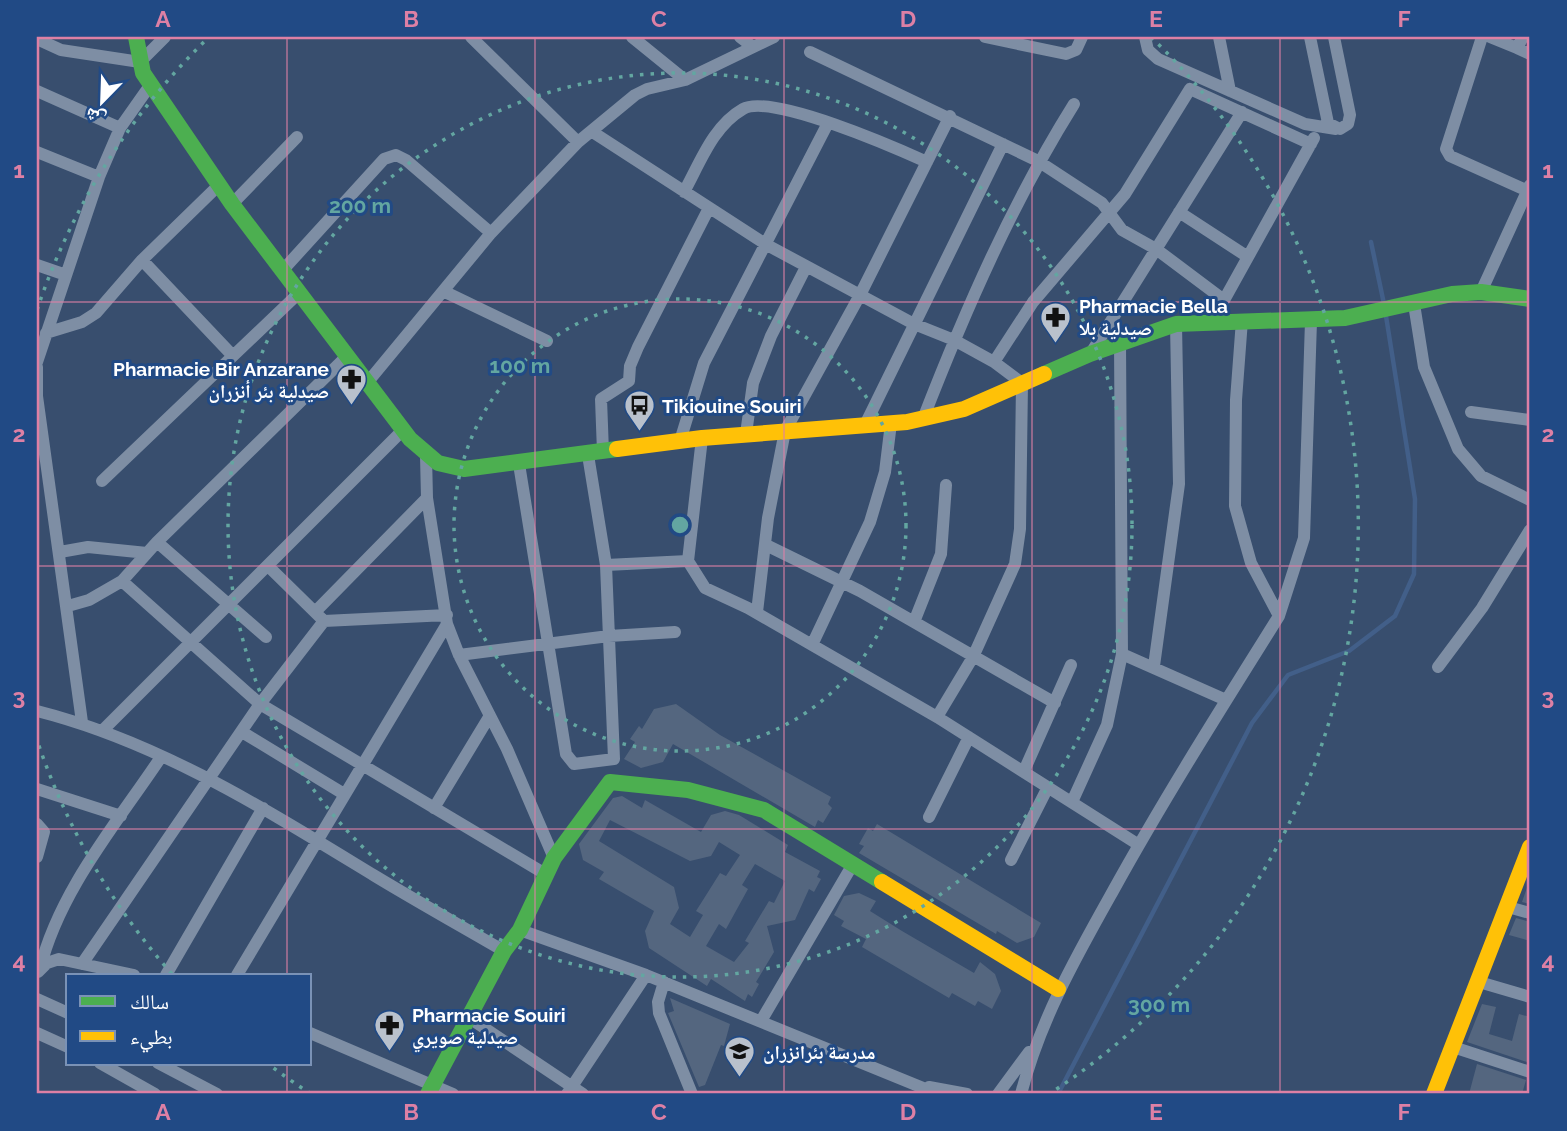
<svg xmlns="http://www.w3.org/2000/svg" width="1567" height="1131" viewBox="0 0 1567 1131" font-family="Raleway,'Noto Naskh Arabic',sans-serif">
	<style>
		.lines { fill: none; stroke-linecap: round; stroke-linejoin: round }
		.stream { stroke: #425f89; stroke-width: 4.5 }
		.building { fill: #54667f; fill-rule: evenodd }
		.street { stroke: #7e8ea4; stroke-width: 12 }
		.fast { stroke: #4caf50; stroke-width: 16 }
		.slow { stroke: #ffc107; stroke-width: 16 }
		.grid { fill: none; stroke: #dd80a5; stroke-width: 2; stroke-opacity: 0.55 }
		.ring { fill: none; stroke: #63a6a1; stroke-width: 3.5; stroke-dasharray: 3.5 7 }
		.labels { text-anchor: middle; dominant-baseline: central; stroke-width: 6; stroke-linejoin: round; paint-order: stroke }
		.poi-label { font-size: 19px; font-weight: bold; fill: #fff; stroke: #214a85; text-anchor: start }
		.centre { fill: #63a6a1; stroke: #214a85; stroke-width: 3.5 }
		.ring-label { font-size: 21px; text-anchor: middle; font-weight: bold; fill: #63a6a1; stroke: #214a85; stroke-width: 6; stroke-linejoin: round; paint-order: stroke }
		.neatline { fill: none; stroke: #dd80a5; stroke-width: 2.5 }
		.grid-label { font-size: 23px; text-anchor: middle; font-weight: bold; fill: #dd80a5 }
	</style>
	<rect width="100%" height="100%" fill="#384e6e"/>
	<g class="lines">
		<path class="stream" d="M1371,242L1384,304
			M1058,1094L1252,723L1288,675L1349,651L1395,616L1414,574L1415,499L1386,316"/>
	</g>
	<path class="building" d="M676,704L720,735L831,797L828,804L832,808L823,823L818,820L815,827L673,744L663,762L641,768L624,759L635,742L630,739L639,726L642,729L654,709Z
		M622,796L642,808L645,800L701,832L711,815L725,811L739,815L788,845L785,852L820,871L817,877L821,879L814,892L809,889L795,920L767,926L774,952L756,982L759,984L752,997L748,994L745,1001L711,979L707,986L649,948L645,931L654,911L599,879L604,872L583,860L579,844L613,798ZM610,820L690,861L711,856L719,842L740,855L726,876L720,873L703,900L696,911L703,915L690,937L670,924L679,908L674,887L599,841ZM755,864L785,881L774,903L769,901L745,941L749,943L734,962L706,946L719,924L726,929L748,889L742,885Z
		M877,824L1041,923L1034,937L1017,943L997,931L996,934L859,853L864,846L859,844L868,828L873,831Z
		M1529,882H1530V904L1522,902Z
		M859,893L876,901L870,911L902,931L974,973L980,962L995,974L1001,991L992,1009L978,1001L975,1006L952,993L949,998L862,947L866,939L841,926L844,921L834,915L844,896Z
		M1516,918L1530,922V941L1509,935Z
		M670,998L730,1024L724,1046L721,1045L705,1085L699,1087L668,1013L674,1011Z
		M1482,1004L1496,1007L1489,1034L1512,1041L1519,1014L1530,1017V1063L1467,1042Z
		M1477,1064L1526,1080L1522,1094H1469Z"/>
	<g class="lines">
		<path class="street" d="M471,37L578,142
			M632,37L685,80
			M740,37L753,47
			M985,37L1066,54L1076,50L1082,37
			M1145,37L1148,50L1158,59L1305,124L1336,129
			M1219,37L1230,91
			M1310,37L1328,123L1340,129L1348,124L1350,115L1334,37
			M1482,37L1446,149L1450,156L1530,192
			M1490,37L1517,48
			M1523,37L1517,48L1530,54
			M37,39L61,50L140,62L165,37
			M810,52L1038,161L1102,203L1122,230L1156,249L1224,300
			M37,91L120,128
			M591,131L767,245L914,324L954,340L994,362L1022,383L1020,529L1015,564L973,657L937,717
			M37,152L99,177
			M684,192C700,163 713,126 743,109C771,93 896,148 927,162
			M232,204L297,137
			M1179,212L1248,257
			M142,260L233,356
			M37,265L66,275
			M282,271L384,159L396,155L406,160L491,233
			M443,291L547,341
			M1481,292L1530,185
			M1414,304L1424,367L1458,449L1481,476L1530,500
			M1213,320L1314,138
			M1242,320L1236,400L1235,506L1251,563L1279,616
			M46,333L82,322L96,313L142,260L219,185
			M1120,342L1122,654L1226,700
			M1091,353L1242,112
			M37,362L99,177L120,128L151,84
			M994,362L1033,302L1125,194L1190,89L1311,144
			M37,367V396L82,722
			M367,383L491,233L578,142L635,95L647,89L685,80L774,37
			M1471,412L1530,420
			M923,419C965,311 1012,203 1074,104
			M864,427L1003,144
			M746,434L753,383L771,336L806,267
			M702,438L688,561L705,588L748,608L937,717L1139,845
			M680,441L704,363L828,123
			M603,452L601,399L629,381L630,366L638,347L709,208
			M426,456L427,498L447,624L459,655L507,749L554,858
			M519,464L566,754L574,764L614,759L606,565L588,455
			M102,481L299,293
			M157,542L266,637
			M766,545L860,591L1055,703
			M60,552L88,547L147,553
			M606,565L688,561
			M268,566L324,621L447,615
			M122,581L260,704L547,875
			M68,606L89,600L122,581L157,542L347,356
			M315,612L427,498
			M757,612L768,518L785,431L860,295L950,116
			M914,622L941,554L946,485
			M812,645L870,522L885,472L891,423
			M459,655L609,636L675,632
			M1154,666L1179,484L1176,324
			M1438,667L1482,608L1530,530
			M37,711C160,742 268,811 375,876C418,902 461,926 504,951
			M103,730L403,430
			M242,732L344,794
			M1024,771L1071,665
			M37,789L121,816
			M1072,802L1107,725L1122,654
			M434,808L489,717
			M929,817L969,737
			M37,824L44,832L37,857
			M1011,860L1048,787
			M1508,907L1530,913
			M520,930L646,975L938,1094
			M82,964L260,704L324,621
			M40,969C59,891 117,823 161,757
			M38,972L47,963L59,959L134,975
			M166,975L263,808
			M237,975L447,624
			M664,982L658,1002L659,1013L692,1094
			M1479,982L1530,997
			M37,999L68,1013
			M468,1017L583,1094
			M761,1021L853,864
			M37,1033L68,1047
			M310,1033L453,1094
			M1453,1047L1530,1072
			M100,1063L155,1094
			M158,1063L217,1094
			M929,1087L967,1094
			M567,1094L646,975
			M998,1094L1029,1052
			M1021,1094C1040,1020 1076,957 1113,891C1165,797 1222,707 1279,616L1304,538L1311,321"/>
		<path class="fast" d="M136,37L143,73L232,204L410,439L438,463L464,469L617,449
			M1044,374L1090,354L1176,324L1345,318L1452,294L1481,292L1530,299
			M428,1094L504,951L520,930L554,858L610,782L688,790L764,810L882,882"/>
		<path class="slow" d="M617,449L702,438L907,422L964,409L1044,374
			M882,882L1058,989
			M1434,1094L1530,847"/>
	</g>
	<path class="grid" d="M287,37V975M535,37V1094M784,37V1094M1032,37V1094M1280,37V1094M37,302H1530M37,566H1530M37,829H1530M287,1063V1094"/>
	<g class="ring">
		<circle cx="680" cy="525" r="226"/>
		<circle cx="680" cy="525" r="452"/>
		<path d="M311 1094A678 678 0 0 1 267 1063M172 974A678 678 0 0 1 37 740M37 310A678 678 0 0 1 209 37M1151 37A678 678 0 0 1 1049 1094"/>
	</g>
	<defs>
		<symbol id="pharmacy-pin" viewBox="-11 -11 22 30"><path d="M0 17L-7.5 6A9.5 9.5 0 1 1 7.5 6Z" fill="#b9c1cc" stroke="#214a85"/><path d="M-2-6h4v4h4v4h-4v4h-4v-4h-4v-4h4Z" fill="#111"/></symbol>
		<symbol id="bus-pin" viewBox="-11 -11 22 30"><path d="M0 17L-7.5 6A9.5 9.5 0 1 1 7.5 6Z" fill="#b9c1cc" stroke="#214a85"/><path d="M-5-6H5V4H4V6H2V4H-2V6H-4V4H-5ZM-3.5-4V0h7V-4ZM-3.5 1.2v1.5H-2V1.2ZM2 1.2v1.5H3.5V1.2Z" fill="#111"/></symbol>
		<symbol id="school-pin" viewBox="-11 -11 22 30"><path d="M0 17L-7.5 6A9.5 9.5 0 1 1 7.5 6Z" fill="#b9c1cc" stroke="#214a85"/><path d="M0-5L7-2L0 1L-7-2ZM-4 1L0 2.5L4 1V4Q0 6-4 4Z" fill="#111"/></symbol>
	</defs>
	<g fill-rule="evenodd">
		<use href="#pharmacy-pin" x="1038" y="300" width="35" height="47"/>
		<use href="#pharmacy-pin" x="334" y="362" width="35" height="47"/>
		<use href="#bus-pin" x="622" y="388" width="35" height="47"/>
		<use href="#pharmacy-pin" x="372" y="1008" width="35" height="47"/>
		<use href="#school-pin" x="722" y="1034" width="35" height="47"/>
	</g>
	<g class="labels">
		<g class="poi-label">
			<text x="1079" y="306">Pharmacie Bella<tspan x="1079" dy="22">صيدلية بلا</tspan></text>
			<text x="329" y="369" text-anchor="end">Pharmacie Bir Anzarane<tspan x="329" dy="22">صيدلية بئر أنزران</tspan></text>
			<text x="662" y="406">Tikiouine Souiri</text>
			<text x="412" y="1015">Pharmacie Souiri<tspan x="412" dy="22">صيدلية صويري</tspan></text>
			<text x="763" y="1052">مدرسة بئرانزران</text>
		</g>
	</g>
	<circle cx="680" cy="525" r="10" class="centre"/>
	<g class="ring-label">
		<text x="360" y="213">200 m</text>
		<text x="520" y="373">100 m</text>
		<text x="1159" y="1012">300 m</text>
	</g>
	<rect width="1567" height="1131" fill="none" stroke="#214a85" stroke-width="77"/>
	<rect x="66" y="974" width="245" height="91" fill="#214a85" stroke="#7a92b6" stroke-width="2"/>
	<rect x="80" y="996" width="35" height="10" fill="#4caf50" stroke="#7a92b6" stroke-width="2"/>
	<text x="130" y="1009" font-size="21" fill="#ffffff">سالك</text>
	<rect x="80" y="1031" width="35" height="10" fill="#ffc107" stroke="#7a92b6" stroke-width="2"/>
	<text x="130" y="1044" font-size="21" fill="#ffffff">بطيء</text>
	<g transform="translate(102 102) rotate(203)" stroke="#214a85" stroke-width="5" paint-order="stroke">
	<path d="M0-5L12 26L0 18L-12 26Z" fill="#ffffff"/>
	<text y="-10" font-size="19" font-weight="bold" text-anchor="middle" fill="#ffffff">ش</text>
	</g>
	<rect x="38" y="38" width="1490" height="1054" class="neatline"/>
	<g class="grid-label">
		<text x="163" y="27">A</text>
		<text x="411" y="27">B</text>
		<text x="659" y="27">C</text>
		<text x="908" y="27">D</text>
		<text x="1156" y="27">E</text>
		<text x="1404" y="27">F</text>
		<text x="19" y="178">1</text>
		<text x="1548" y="178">1</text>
		<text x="19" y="442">2</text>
		<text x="1548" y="442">2</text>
		<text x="19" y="705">3</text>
		<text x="1548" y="705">3</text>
		<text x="19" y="969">4</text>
		<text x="1548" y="969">4</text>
		<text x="163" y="1120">A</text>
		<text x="411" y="1120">B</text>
		<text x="659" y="1120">C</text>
		<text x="908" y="1120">D</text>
		<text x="1156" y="1120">E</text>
		<text x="1404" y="1120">F</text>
	</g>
</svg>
